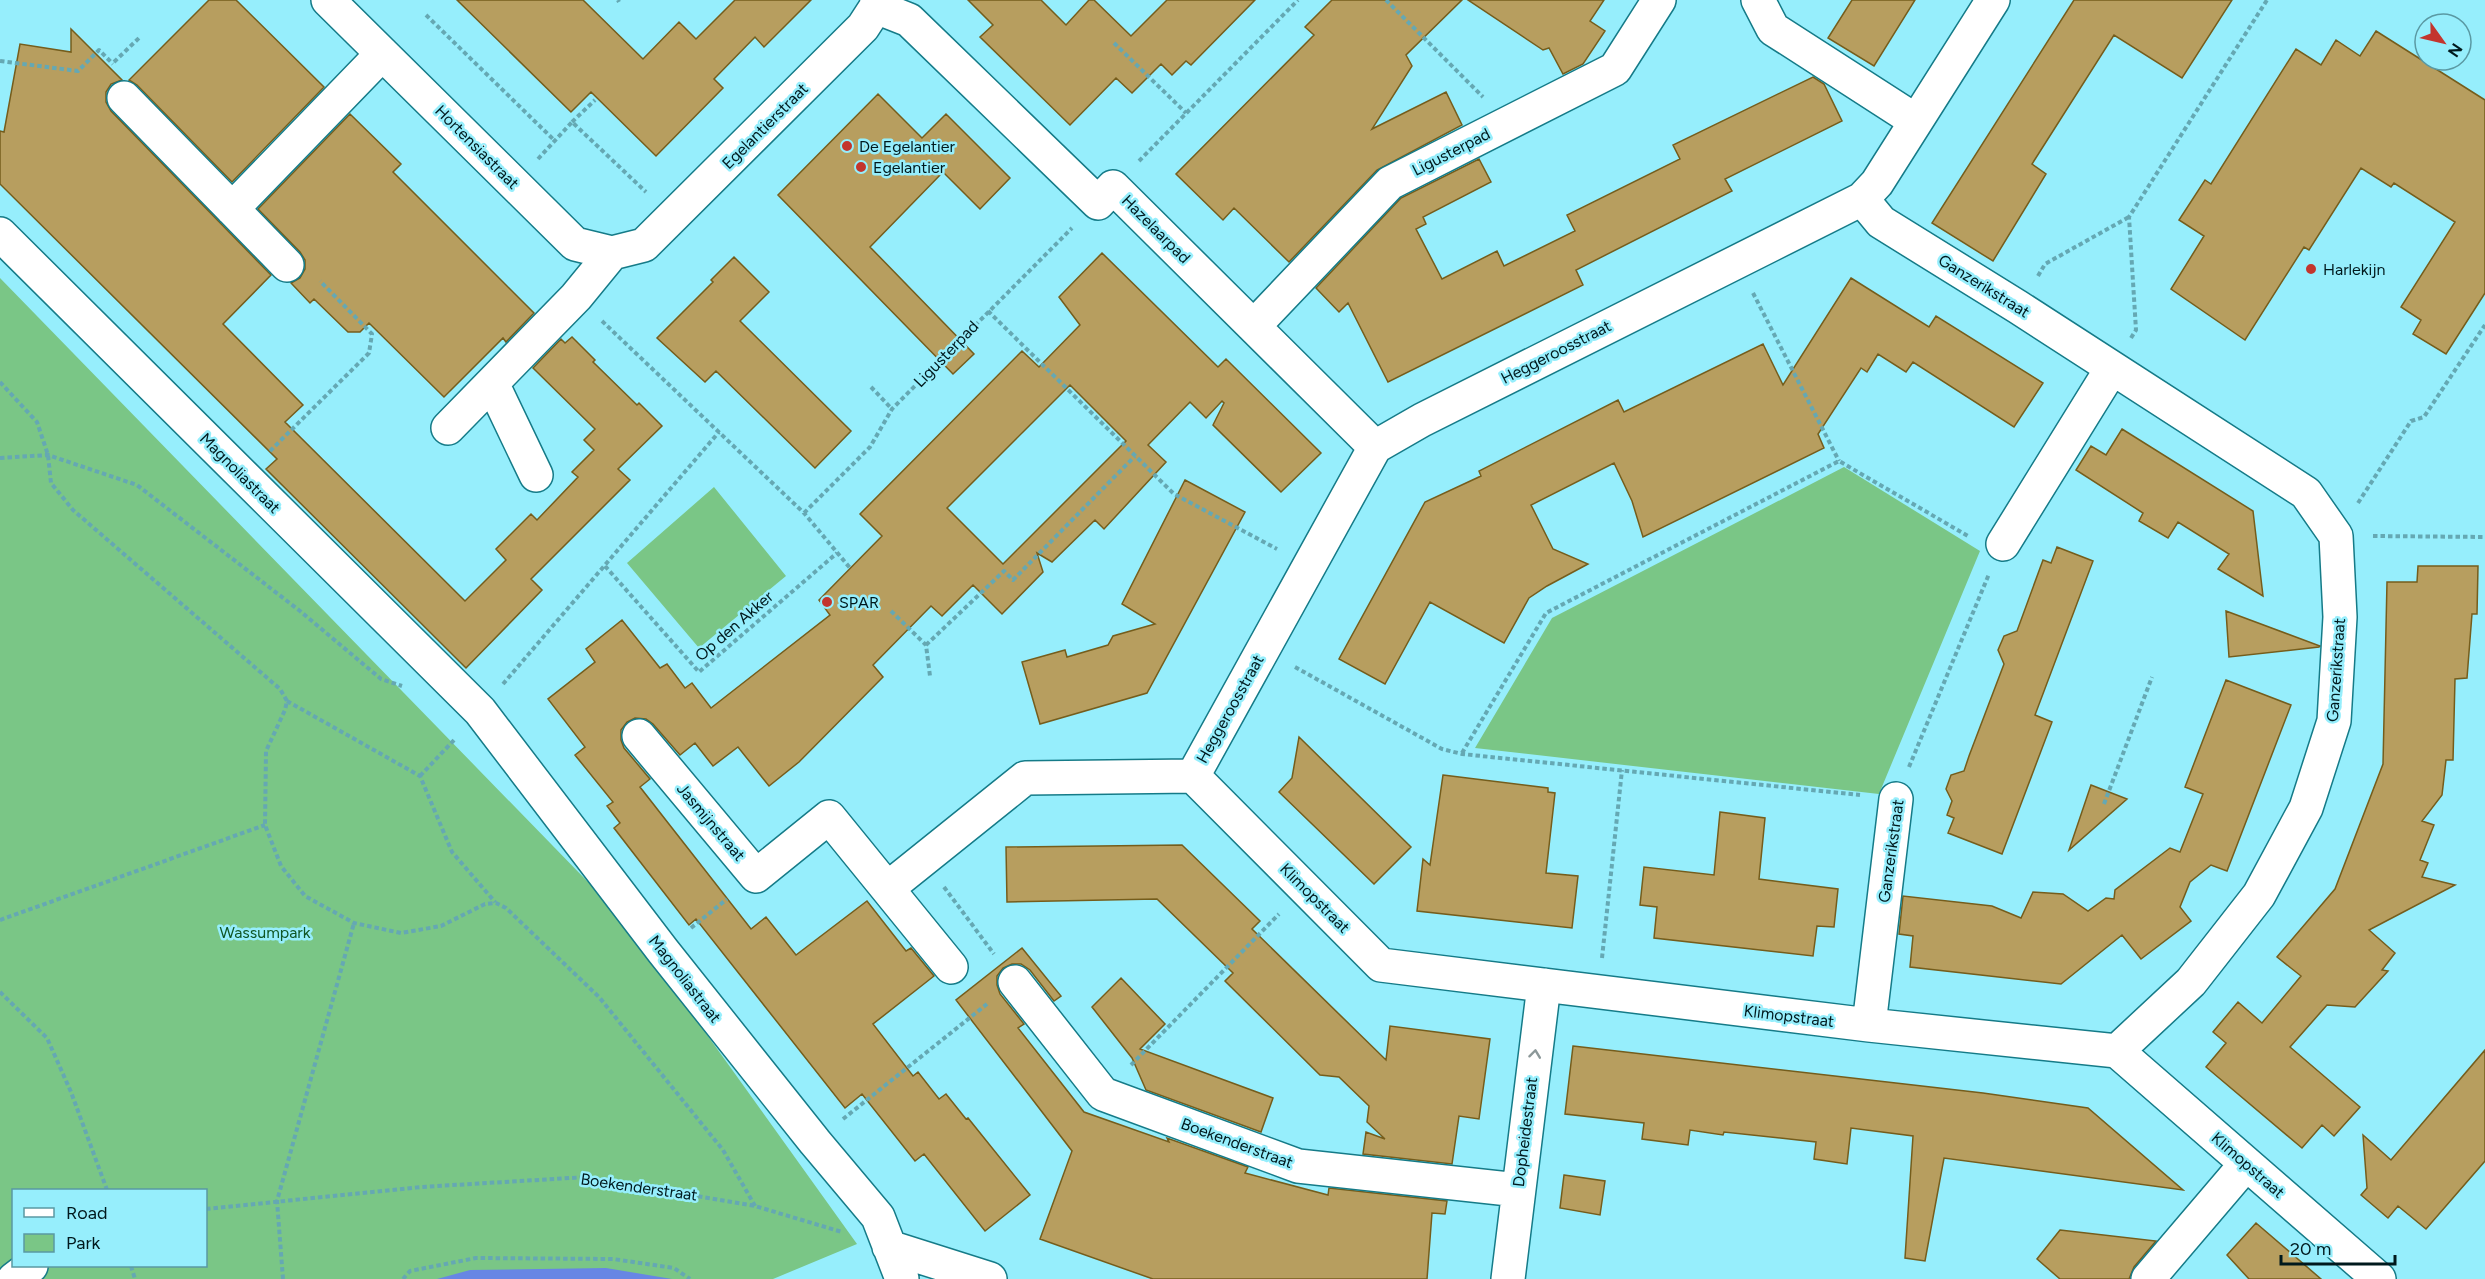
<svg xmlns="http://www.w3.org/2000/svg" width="2485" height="1279" viewBox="0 0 2485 1279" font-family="Figtree,sans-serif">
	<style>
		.green { fill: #7ac686; fill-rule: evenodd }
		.water { fill: #6786e4 }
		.building { fill: #b79e5f; stroke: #755d1c; stroke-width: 1.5; fill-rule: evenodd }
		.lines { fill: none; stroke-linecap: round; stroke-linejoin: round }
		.minor-casing { stroke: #157b88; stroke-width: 36 }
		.path { stroke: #65a8b3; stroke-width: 4; stroke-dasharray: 4.5 3; stroke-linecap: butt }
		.minor { stroke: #fff; stroke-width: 33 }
		.oneway { stroke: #8c9899 }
		.poi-dot { fill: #c3352d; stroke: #96eefc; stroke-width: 2 }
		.labels { text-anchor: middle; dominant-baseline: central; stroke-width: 5; stroke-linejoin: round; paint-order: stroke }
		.street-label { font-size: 16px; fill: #00191d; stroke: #96eefc }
		.poi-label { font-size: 16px; fill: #00191d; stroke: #96eefc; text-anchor: start }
		.park-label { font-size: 16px; fill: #105624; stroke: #96eefc }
	</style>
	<rect width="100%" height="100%" fill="#96eefc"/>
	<path class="green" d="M0,278L624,919L857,1244L773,1279H0ZM14,1190H206V1266H14Z
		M1844,467L1980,551L1879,794L1475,748L1552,618Z
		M714,487L786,576L699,648L627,563Z"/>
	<path class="water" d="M606,1268L672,1279H437L470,1270Z"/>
	<path class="building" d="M209,0H236L324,87L232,182L137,85L129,80Z
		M457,0H583L643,59L679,22L696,39L735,0H811L764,47L755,37L714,79L723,88L656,156L591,92L571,112Z
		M968,0H1041L1066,25L1089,0H1094L1131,36L1167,0H1255L1191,65L1186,61L1172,75L1161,64L1132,93L1116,78L1070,125L980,37L993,25Z
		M1332,0H1462L1406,55L1412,66L1372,129L1446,92L1462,125L1377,170L1289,262L1234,208L1223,220L1176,174L1314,35L1305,27Z
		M1468,0H1604L1590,21L1605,31L1583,64L1563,74L1549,48L1543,50Z
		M1852,0H1915L1874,66L1828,38Z
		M2074,0H2232L2182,78L2114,35L2032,164L2046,174L1993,261L1932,223Z
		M71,29L122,80L111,84L106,92V102L111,111L271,275L223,324L303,405L285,422L465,601L506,560L496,549L531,514L537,520L578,477L572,472L594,450L584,440L595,429L533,368L561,339L565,343L572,337L595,360L593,362L637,405L639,403L662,426L618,469L630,480L531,579L542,590L466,668L266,469L277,459L0,184V131L4,132L20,44L71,52Z
		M2376,31L2485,100V293L2446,354L2413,334L2421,320L2401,307L2455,222L2394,183L2391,187L2361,168L2309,250L2304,247L2245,340L2171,289L2204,236L2179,220L2205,180L2211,184L2296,49L2321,65L2336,40L2360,56Z
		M1813,77L1824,84L1842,121L1725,179L1732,191L1576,270L1583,285L1388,382L1348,303L1339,312L1316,288L1401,198L1479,159L1491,182L1423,217L1426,224L1416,229L1442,279L1497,251L1504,266L1575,231L1567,215L1680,159L1673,145Z
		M878,94L922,138L946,114L1010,178L980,209L943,172L870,247L974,354L953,374L778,195Z
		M350,114L401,164L393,172L534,313L506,342L503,338L444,397L369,323L360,332H348L314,299L310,303L291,283L300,278L305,269V260L300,252L258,209Z
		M1102,253L1218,367L1226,359L1321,453L1281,492L1213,425L1224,403L1222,401L1206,418L1190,402L1148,445L1166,462L1104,529L1095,520L1052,562L1037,553L1043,572L1002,614L973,585L942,616L931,606L873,665L883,677L799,762L769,786L738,747L713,766L695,743L680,755L653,724L646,719L635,718L627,722L621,730V740L624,748L650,779L640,787L751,929L766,917L796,955L867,901L906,951L911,948L934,976L873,1024L913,1076L918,1072L939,1099L946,1094L966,1119L968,1118L1030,1195L985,1231L924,1154L915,1161L862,1094L845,1108L696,919L689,925L614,828L620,823L607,806L613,802L575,755L585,747L548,699L595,662L586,649L622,620L660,668L667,664L685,688L692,683L711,708L830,615L819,600L882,536L860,514L1022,351L1039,367L1080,325L1059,297ZM1070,385L1126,441L1003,564L947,508Z
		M734,257L769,292L740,321L851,431L815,468L716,371L705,382L657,338L713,282L711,280Z
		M1851,278L1929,327L1936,316L2043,383L2014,427L1913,362L1906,372L1878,354L1867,372L1861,368L1818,434L1824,448L1643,537L1632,501L1614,463L1531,505L1553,549L1588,564L1547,586L1529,598L1504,643L1430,602L1385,684L1339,659L1425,502L1481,476L1479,471L1618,400L1624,412L1763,344L1783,385Z
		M2122,429L2253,511L2263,596L2218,569L2229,554L2178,522L2168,538L2139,521L2143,513L2076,470L2091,446L2106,455Z
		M1185,480L1245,512L1147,693L1040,724L1022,662L1065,650L1067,657L1108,645L1113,636L1155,624L1122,604Z
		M2057,547L2093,561L2035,715L2052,722L2002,854L1948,833L1954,818L1947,815L1952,801L1946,789L1951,775L1964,771L1969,756L2004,664L1998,650L2004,636L2017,631L2043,560L2051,563Z
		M2418,566H2478L2477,614H2472L2467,678L2455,679L2453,760H2446L2442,795L2422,821L2434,825L2420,860L2428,863L2422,877L2455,885L2369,930L2395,953L2382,970L2388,971L2355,1007L2327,1005L2290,1047L2360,1107L2334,1136L2322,1125L2302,1148L2206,1067L2226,1043L2213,1032L2238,1002L2262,1023L2301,976L2277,957L2335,889L2383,764L2387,582H2417Z
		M2226,611L2320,646L2319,647L2229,657Z
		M2226,680L2291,705L2227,871L2211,865L2190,882L2180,907L2191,921L2141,959L2122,935L2061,984L1910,967L1913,936L1899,934L1903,896L1992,906L2021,918L2033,892L2063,894L2088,911L2106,898L2114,899L2115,890L2170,848L2180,852L2203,794L2185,787Z
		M1299,737L1411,847L1374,884L1279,792L1292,778Z
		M1443,775L1548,788V792L1555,793L1546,873L1578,876L1572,928L1417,911L1423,859L1430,865Z
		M2091,785L2127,799L2069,850Z
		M1720,812L1765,818L1759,879L1838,889L1834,927L1817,926L1813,956L1654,938L1657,907L1640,905L1644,867L1714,875Z
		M1182,845L1260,921L1252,929L1386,1060L1390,1026L1490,1039L1479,1119L1459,1116L1452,1164L1363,1154L1366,1132L1385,1139L1367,1122L1369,1106L1339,1077L1320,1075L1225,981L1233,973L1157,899L1007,902L1006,847Z
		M1022,948L1061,996L1054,1001L1030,970L1021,964H1012L1003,968L997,976V985L1000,994L1024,1024L1018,1028L1084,1112L1169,1142L1167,1138L1248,1167L1245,1173L1328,1195L1329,1188L1447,1201L1445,1214L1432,1213L1427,1279H1153L1040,1239L1072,1151L956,1000Z
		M1121,978L1165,1024L1140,1049L1273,1098L1261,1132L1146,1090L1132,1058L1092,1007Z
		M1573,1046L1983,1093L2088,1108L2183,1190L1944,1158L1925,1261L1905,1258L1913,1136L1851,1128L1847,1164L1814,1159L1816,1142L1724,1132L1723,1135L1690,1130L1688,1145L1642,1139L1644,1123L1565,1114Z
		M2485,1050V1161L2426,1229L2398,1206L2388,1218L2361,1195L2367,1188L2363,1135L2391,1160Z
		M1564,1175L1605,1181L1600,1215L1560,1208Z
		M2256,1223L2321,1279H2249L2227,1255Z
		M2060,1230L2156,1241L2134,1267L2129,1279H2060L2037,1259Z"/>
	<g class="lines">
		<defs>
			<path id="minor" d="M328,0L575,244L612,253L644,245L863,27L876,7L877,0
				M1758,0L1773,29L1916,121
				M876,7L909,20L1098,203L1113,187L1375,447
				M124,98L287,265
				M1862,199L1881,222L2018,307L2306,493L2336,536L2340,617L2334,721L2306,808L2259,895L2191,982L2117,1051
				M232,209L382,54
				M0,234L480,711L663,951L815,1142L878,1217L902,1279
				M1254,326L1390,183L1615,69L1659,0
				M492,383L536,475
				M448,428L576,297L612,253
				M2003,544L2112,368
				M639,736L756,876L829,817L951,967
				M1193,776L1381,965L1869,1025L2117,1051L2379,1279
				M1193,776L1375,447L1422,420L1862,199L1877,183L1993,0
				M888,888L1025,778L1193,776
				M1015,982L1103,1094L1298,1166L1518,1190
				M1869,1025L1896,799
				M889,1247L990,1279
				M14,1279L31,1266
				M1508,1279L1544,985
				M2148,1279L2246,1164"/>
		</defs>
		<use href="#minor" class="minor-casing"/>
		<path class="path" d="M618,0L619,2
			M1386,0L1483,97
			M426,15L555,141
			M1114,43L1186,113
			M0,61L78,71L99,50L113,64
			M114,62L139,38
			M572,122L595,100
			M538,159L572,122L646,192
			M1139,161L1298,0
			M2038,276L2045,264L2129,217
			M1753,293L1839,461
			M988,311L1174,494L1277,549
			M602,321L804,513L850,568
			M2131,338L2136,330L2129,217L2267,0
			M0,382L37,422L48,455L51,483L73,510L280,689L287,701L285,710L266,751L265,825L281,866L305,896L354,923L401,933L441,926L485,904L496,903L506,908L599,997L723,1150L755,1206
			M871,387L892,409
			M270,451L369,353L372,334L320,281
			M0,458L48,455L137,485L300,611L381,679L402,686
			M2358,503L2411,421L2424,417L2485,325
			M804,513L870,447L892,409L1072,228
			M2373,536L2485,537
			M605,566L699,672L837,553
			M891,611L926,645L930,676
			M926,645L1004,571L1013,580L1135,456
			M1295,667L1442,749L1462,754L1860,795
			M503,684L719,432
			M287,701L420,776L452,852L495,902
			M1462,753L1546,613L1839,461L1968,536
			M1909,767L1989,574
			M420,776L455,739
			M2104,804L2152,677
			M944,887L994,954
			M0,920L265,825
			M691,928L727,899
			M1602,958L1622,770
			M0,992L47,1038L71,1092L107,1190
			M1131,1065L1279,914
			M843,1119L987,1004
			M206,1209L421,1187L587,1177L755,1206L842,1232
			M131,1266L135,1279
			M283,1279L277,1201L354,923
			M403,1279L410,1271L476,1258L613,1259L674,1268L690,1279"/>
		<use href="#minor" class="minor"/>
	</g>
	<defs><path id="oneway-chevron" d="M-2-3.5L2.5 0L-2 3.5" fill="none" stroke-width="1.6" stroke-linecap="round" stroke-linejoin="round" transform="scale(1.5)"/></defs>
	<use class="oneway" href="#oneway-chevron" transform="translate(1535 1054) rotate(-83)"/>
	<g class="poi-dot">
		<circle cx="847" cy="146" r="6"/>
		<circle cx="861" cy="167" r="6"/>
		<circle cx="2311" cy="269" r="6"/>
		<circle cx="827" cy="602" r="6"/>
	</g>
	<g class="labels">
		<g class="street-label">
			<text transform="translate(765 126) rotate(-45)">Egelantierstraat</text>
			<text transform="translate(477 147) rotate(45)">Hortensiastraat</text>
			<text transform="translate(1451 152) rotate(-27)">Ligusterpad</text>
			<text transform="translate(1156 229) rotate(45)">Hazelaarpad</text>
			<text transform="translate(1984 286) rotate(32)">Ganzerikstraat</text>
			<text transform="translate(1556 352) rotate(-27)">Heggeroosstraat</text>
			<text transform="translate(946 354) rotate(-46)">Ligusterpad</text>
			<text transform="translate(240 473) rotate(45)">Magnoliastraat</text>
			<text transform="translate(734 626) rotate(-41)">Op den Akker</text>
			<text transform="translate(2336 670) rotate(-86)">Ganzerikstraat</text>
			<text transform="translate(1230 709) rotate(-61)">Heggeroosstraat</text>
			<text transform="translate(711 822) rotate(50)">Jasmijnstraat</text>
			<text transform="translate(1891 851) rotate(-82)">Ganzerikstraat</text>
			<text transform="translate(1315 898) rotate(45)">Klimopstraat</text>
			<text transform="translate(685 979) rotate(52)">Magnoliastraat</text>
			<text transform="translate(1789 1016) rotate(7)">Klimopstraat</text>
			<text transform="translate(1525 1132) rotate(-83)">Dopheidestraat</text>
			<text transform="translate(1237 1143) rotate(20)">Boekenderstraat</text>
			<text transform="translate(2248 1165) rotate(41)">Klimopstraat</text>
			<text transform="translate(639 1187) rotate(8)">Boekenderstraat</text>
		</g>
		<g class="poi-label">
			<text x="859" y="146">De Egelantier</text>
			<text x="873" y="167">Egelantier</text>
			<text x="2323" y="269">Harlekijn</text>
			<text x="839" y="602">SPAR</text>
		</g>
		<g class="park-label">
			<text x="265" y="932">Wassumpark</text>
		</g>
	</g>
	<rect x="12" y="1189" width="195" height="78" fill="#96eefc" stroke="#5a99a3" stroke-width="1.5"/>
	<rect x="24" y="1208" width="30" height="9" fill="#ffffff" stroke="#5a99a3" stroke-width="1.5"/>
	<text x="66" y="1219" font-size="18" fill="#00191d">Road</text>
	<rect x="24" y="1234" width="30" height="18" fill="#7ac686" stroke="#5a99a3" stroke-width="1.5"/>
	<text x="66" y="1249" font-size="18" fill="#00191d">Park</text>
	<g transform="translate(2443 42) rotate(124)"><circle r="28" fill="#96eefc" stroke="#5a99a3" stroke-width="1.5"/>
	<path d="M0-4.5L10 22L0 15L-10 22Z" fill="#c3352d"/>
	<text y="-9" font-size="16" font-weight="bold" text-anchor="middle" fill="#00191d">N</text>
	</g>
	<path d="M2281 1255v9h114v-9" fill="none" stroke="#00191d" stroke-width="3"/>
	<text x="2290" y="1255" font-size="18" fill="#00191d" stroke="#96eefc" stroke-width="4.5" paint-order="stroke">20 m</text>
</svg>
